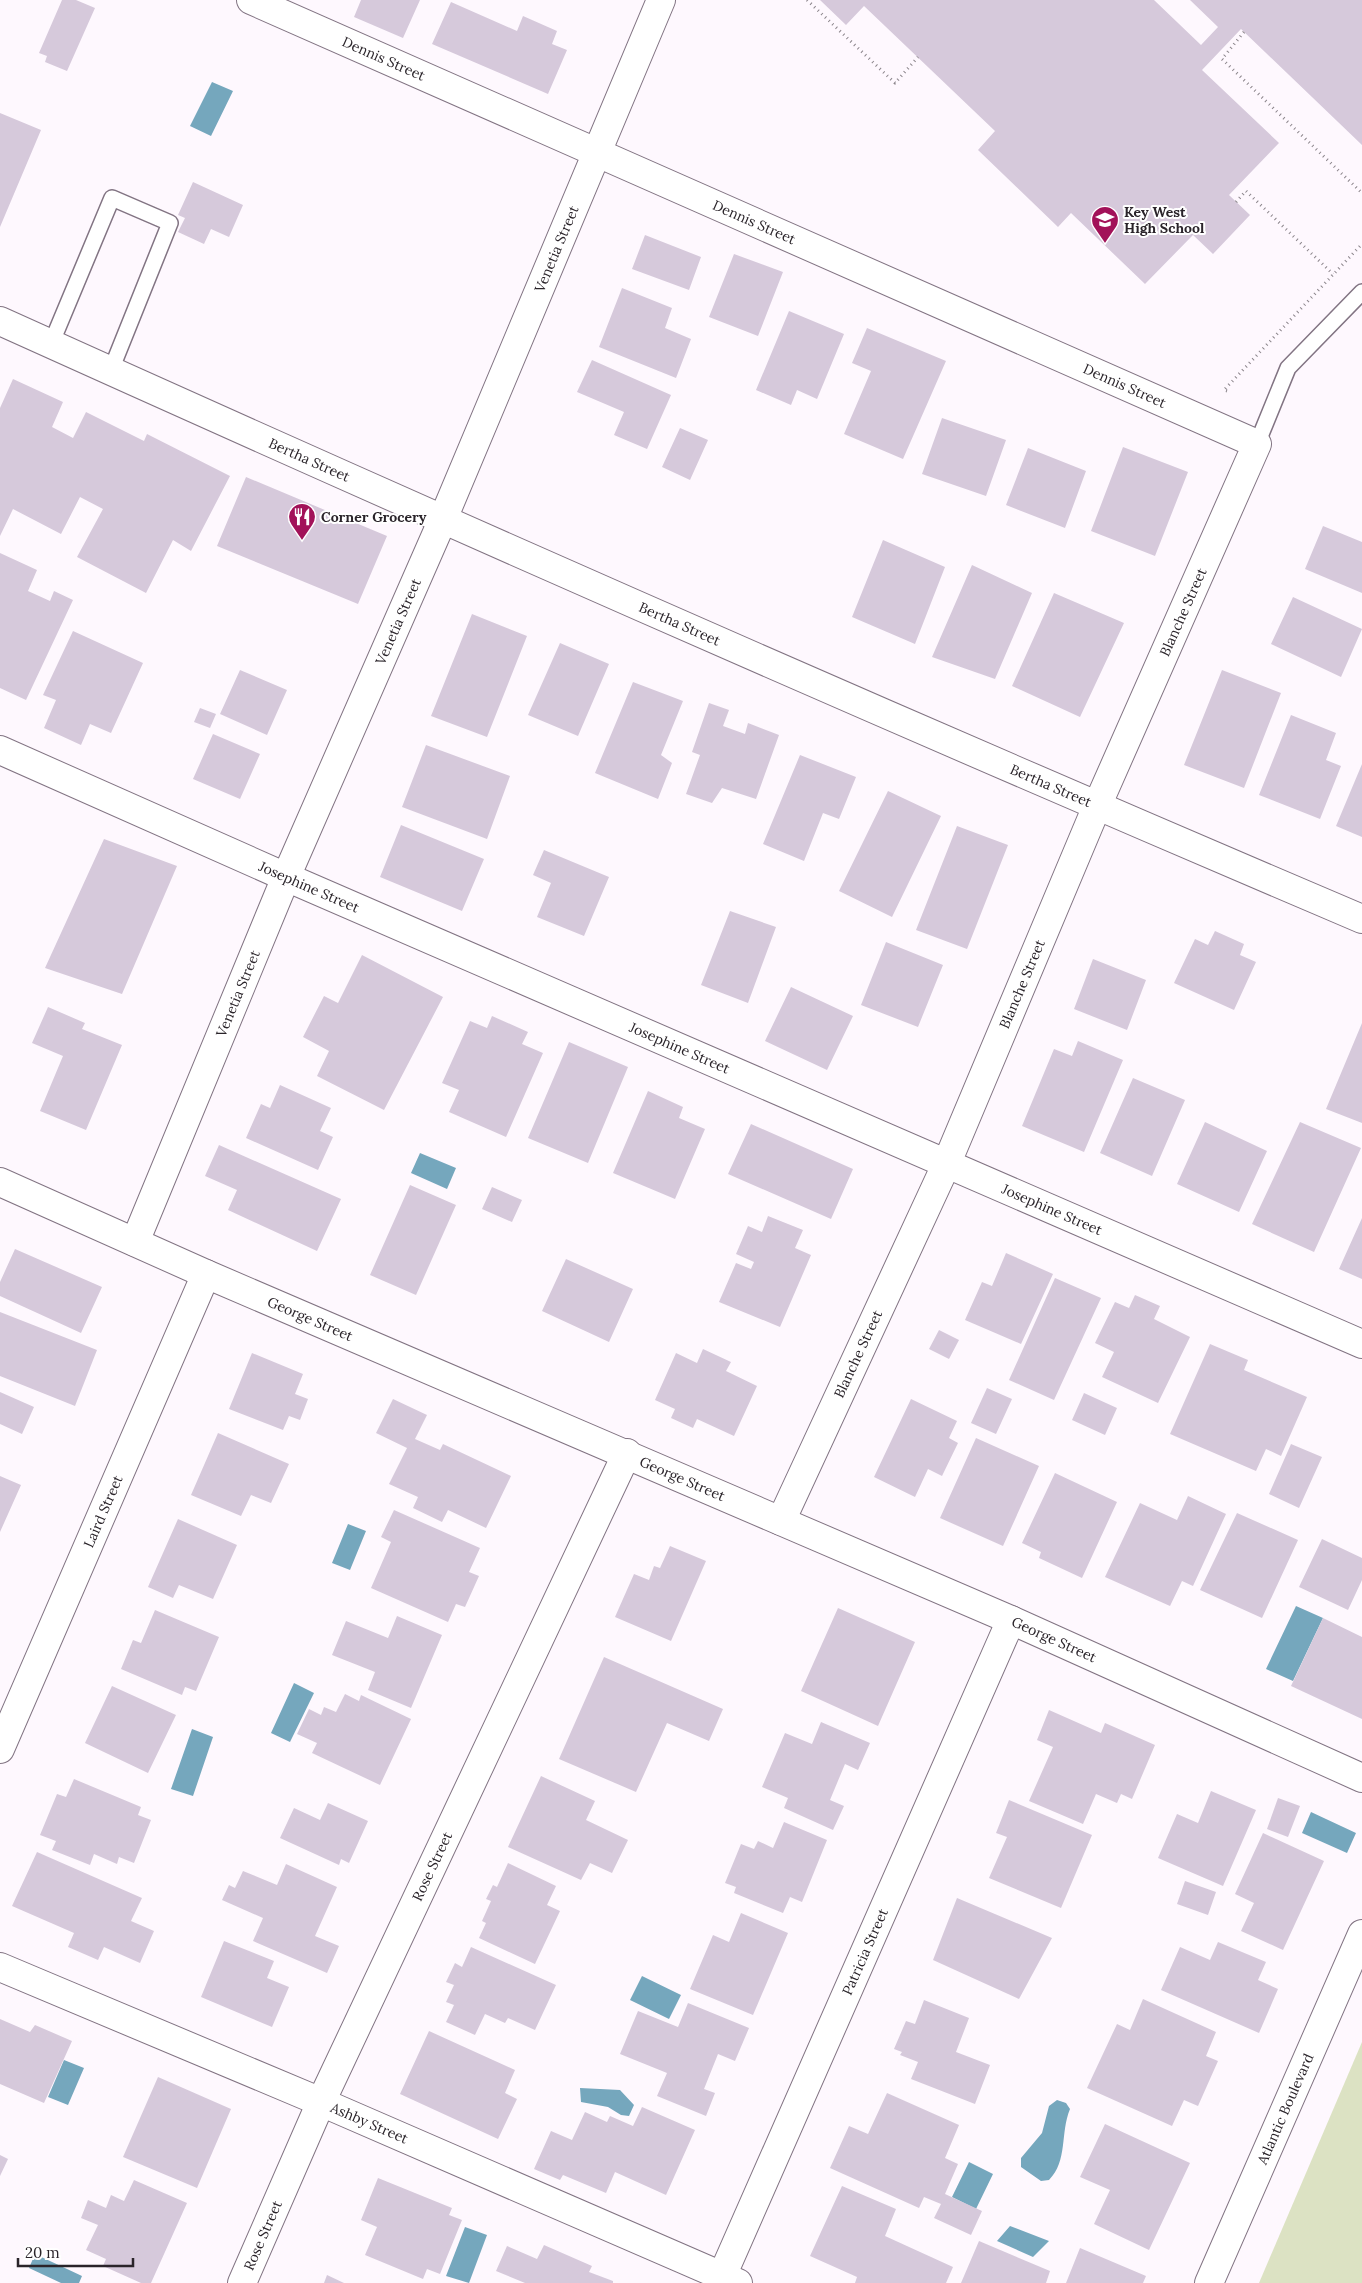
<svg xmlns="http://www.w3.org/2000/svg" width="1362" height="2283" viewBox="0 0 1362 2283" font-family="Lora,serif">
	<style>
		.green { fill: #dce2c3 }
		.water { fill: #75a7bd }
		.building { fill: #d6c9db }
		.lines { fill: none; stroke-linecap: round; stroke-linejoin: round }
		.lane-casing { stroke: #827483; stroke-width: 18 }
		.street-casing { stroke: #827483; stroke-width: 30 }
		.secondary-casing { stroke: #827483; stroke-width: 30 }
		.path { stroke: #8b858b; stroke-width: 3; stroke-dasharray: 1 4; stroke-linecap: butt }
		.lane { stroke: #fff; stroke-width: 15 }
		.street { stroke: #fff; stroke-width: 28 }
		.secondary { stroke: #fff; stroke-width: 28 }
		.labels { text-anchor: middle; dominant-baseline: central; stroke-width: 4; stroke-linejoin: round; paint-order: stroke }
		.street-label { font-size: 14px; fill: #2a242a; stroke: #fff }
		.poi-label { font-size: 14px; font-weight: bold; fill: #2a242a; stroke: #fff; text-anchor: start }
	</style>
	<rect width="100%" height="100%" fill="#fef8fe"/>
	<path class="green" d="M1362,2042V2283H1259Z"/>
	<path class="water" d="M212,82L233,91L211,136L190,126Z
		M420,1153L456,1168L447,1189L411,1173Z
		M348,1524L366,1531L350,1570L332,1563Z
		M1296,1606L1323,1618L1293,1681L1266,1669Z
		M294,1683L314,1693L290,1742L271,1733Z
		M192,1729L213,1737L193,1796L171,1789Z
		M1311,1812L1356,1833L1347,1853L1302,1833Z
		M642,1976L681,1995L669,2019L630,2000Z
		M64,2060L84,2068L68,2105L48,2097Z
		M580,2088L620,2090L634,2105L629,2116L621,2115L608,2107L581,2102Z
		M1057,2100L1066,2103L1070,2109C1060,2133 1068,2161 1049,2180L1041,2181L1021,2167V2158L1042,2133L1049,2106Z
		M969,2162L993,2174L976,2209L952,2197Z
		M1010,2226L1049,2241L1033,2257L997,2241Z
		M465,2227L487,2235L469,2283L446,2276Z
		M35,2254L82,2276L79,2283H61L29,2268Z"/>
	<path class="building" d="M62,0H76L95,8L67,71L45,62L47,56L39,53Z
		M361,0H420L403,38L354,17Z
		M820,0H1154L1201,45L1218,27L1190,0H1362V145L1241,29L1202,70L1279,143L1229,195L1250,215L1213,254L1193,235L1145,284L1071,213L1058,227L978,150L995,131L864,6L846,25Z
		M451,2L517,31L523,16L557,31L552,44L567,50L548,94L432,44Z
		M0,113L41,130L0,227Z
		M193,182L243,205L229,237L211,229L204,244L178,232L185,218L178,215Z
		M645,235L701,257L689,290L632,269Z
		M734,254L783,272L758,336L709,317Z
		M622,288L672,308L665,328L691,339L676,378L599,347Z
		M789,311L844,334L817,399L797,390L791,405L756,390Z
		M867,328L946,361L903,459L844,434L871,371L852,363Z
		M592,360L671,395L647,449L614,435L624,412L577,392Z
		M13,379L63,402L52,427L73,438L86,412L144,441L147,434L230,476L191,551L173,540L146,593L77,557L103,509L80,497L61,534L13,509L0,536V408Z
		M942,418L1006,440L986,496L922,474Z
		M680,428L708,440L690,480L662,467Z
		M1123,447L1188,472L1155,556L1091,531Z
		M1028,448L1086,471L1065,528L1006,505Z
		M246,477L387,536L358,604L217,546Z
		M1323,526L1362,542V593L1305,569Z
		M883,540L945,567L915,644L852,617Z
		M0,553L37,570L28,591L50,601L54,591L73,600L26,700L0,688Z
		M972,565L1032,593L995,679L932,657Z
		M1054,593L1124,623L1080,717L1012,686Z
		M1293,597L1362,629L1341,677L1271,644Z
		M472,614L527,636L487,737L431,716Z
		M73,631L143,663L111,733L90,724L81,745L44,728L56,700L43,695Z
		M560,643L609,664L578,736L528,715Z
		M240,670L287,690L267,735L220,714Z
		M1222,670L1281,693L1244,788L1184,765Z
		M633,682L683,701L661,755L672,763L658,799L595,773Z
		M709,703L729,710L723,726L745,734L748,723L779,735L756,799L722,788L712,803L686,794L700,755L692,752Z
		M200,708L216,714L210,728L194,722Z
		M1291,715L1336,733L1326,760L1341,766L1320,819L1259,795Z
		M213,734L260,754L240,799L193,779Z
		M426,745L510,776L487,839L402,807Z
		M800,755L856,777L839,819L823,813L804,861L763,844Z
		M1362,764V837L1336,826Z
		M888,791L941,816L892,917L839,891Z
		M401,825L484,859L462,911L380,877Z
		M957,826L1008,845L967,949L916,930Z
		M104,839L177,866L122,994L45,968Z
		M544,850L609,877L584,936L537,917L551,883L533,875Z
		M730,911L776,927L748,1003L701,985Z
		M1215,931L1244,944L1240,955L1256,962L1234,1010L1174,983L1195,939L1208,945Z
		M886,942L943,965L918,1027L861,1005Z
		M362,955L443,997L384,1110L317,1076L329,1051L303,1037L324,996L338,1003Z
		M1093,959L1146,980L1127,1030L1074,1009Z
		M791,987L853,1016L827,1070L765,1041Z
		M48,1007L85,1023L82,1029L122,1045L86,1130L40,1111L63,1056L32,1043Z
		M492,1016L528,1032L522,1044L543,1053L506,1137L449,1112L459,1090L442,1083L470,1021L487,1028Z
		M1362,1023V1123L1326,1109Z
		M1078,1041L1123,1060L1084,1152L1022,1126L1054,1049L1072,1056Z
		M569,1042L628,1067L588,1163L528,1138Z
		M1133,1078L1185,1100L1152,1176L1100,1153Z
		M280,1085L331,1108L320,1131L333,1137L318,1170L246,1138L261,1104L270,1108Z
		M648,1091L683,1107L679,1118L705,1129L675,1199L613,1173Z
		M1205,1122L1267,1151L1239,1212L1177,1184Z
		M1300,1122L1361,1148L1314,1252L1252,1224Z
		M751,1124L853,1169L831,1219L728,1174Z
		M219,1145L341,1199L317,1251L228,1210L237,1190L205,1176Z
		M410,1185L456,1205L416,1295L370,1275Z
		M492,1187L522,1200L512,1222L482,1209Z
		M768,1216L803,1230L795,1248L811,1255L780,1327L719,1302L736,1263L751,1269L754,1262L736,1254L748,1226L762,1232Z
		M1362,1218V1279L1339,1269Z
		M15,1249L102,1287L81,1333L0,1296V1282Z
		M1006,1253L1053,1274L1021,1344L965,1320L982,1282L992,1286Z
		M566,1259L633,1289L609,1342L542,1311Z
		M1055,1278L1101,1298L1054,1400L1009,1380Z
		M1135,1295L1160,1306L1154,1319L1190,1337L1158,1403L1102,1377L1114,1352L1095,1343L1115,1302L1129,1308Z
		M0,1312L97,1350L75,1406L0,1376Z
		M939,1330L959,1340L949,1359L929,1349Z
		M1210,1344L1248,1360L1244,1370L1307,1397L1281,1456L1266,1449L1256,1471L1170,1434Z
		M703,1349L731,1362L726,1371L757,1386L734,1436L697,1419L693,1428L671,1418L675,1409L655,1400L676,1353L697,1363Z
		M252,1353L303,1374L295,1394L308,1399L300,1420L289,1416L283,1430L229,1409Z
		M987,1388L1012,1399L996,1434L971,1423Z
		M0,1392L34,1407L22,1434L0,1424Z
		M1084,1393L1117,1408L1105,1435L1072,1420Z
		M393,1399L427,1415L415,1439L440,1450L443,1444L511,1476L486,1528L448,1510L442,1522L413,1508L418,1497L389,1484L407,1448L376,1433Z
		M911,1399L957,1421L949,1438L958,1443L942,1476L928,1469L915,1497L874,1477Z
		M218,1433L289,1464L271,1503L251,1495L241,1516L191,1495Z
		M976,1438L1039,1466L1003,1546L940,1518Z
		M1291,1444L1322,1457L1299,1508L1269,1494Z
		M1055,1473L1117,1502L1082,1578L1039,1558L1041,1552L1022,1543Z
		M0,1476L21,1485L0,1532Z
		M1188,1496L1226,1514L1193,1586L1182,1581L1170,1606L1105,1577L1140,1503L1177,1520Z
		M394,1510L480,1548L469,1572L479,1576L465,1607L456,1604L448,1622L371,1588L391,1542L381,1537Z
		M1237,1513L1298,1540L1262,1618L1200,1590Z
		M178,1519L237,1545L213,1599L179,1585L173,1598L148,1587Z
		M1322,1539L1362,1558V1580L1348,1610L1299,1587Z
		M670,1546L706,1561L671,1641L615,1617L634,1574L649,1580L654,1566L660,1568Z
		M838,1608L915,1642L878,1726L801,1691Z
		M155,1610L219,1637L196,1691L185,1687L182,1695L121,1669L133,1640L141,1643Z
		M397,1616L442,1635L411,1708L368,1690L375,1672L332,1655L346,1621L388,1638Z
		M1323,1618L1362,1637V1719L1291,1686Z
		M604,1657L723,1709L709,1741L667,1723L636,1792L559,1759Z
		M112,1686L176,1715L148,1773L85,1743Z
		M345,1694L359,1701L361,1695L411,1719L380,1785L312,1753L317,1743L297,1734L309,1709L321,1715L324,1707L336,1712Z
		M1049,1710L1101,1733L1105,1723L1155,1745L1132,1799L1121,1794L1117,1803L1096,1794L1083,1824L1029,1801L1053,1747L1037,1740Z
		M821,1722L870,1743L858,1770L845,1764L830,1800L844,1806L833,1830L784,1808L788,1798L762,1787L785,1733L812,1744Z
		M541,1776L595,1801L586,1820L628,1840L612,1873L590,1863L581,1880L508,1847Z
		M74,1779L141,1807L138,1815L151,1820L134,1863L119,1857L117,1864L94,1854L90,1865L52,1850L56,1841L40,1835L57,1794L66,1797Z
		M1211,1791L1256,1810L1223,1886L1158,1858L1177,1814L1198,1823Z
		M1278,1798L1300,1806L1288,1837L1267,1829Z
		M1009,1800L1092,1835L1061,1908L989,1878L1007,1837L996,1833Z
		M328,1803L368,1821L349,1863L341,1859L339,1865L280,1838L294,1808L320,1820Z
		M784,1822L827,1840L802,1902L790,1897L783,1913L734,1893L736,1887L725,1883L741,1844L754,1849L758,1841L773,1848Z
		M1263,1833L1324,1861L1283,1950L1241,1931L1254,1903L1235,1894Z
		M37,1852L142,1898L131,1921L154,1931L140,1963L104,1947L98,1960L68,1947L74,1933L12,1906Z
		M508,1863L556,1886L547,1905L560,1911L535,1964L479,1938L486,1923L482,1921L491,1901L486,1899L493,1885L497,1887Z
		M286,1864L337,1887L315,1936L339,1946L327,1973L253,1941L263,1918L222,1900L229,1885L235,1888L243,1871L277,1885Z
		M1185,1881L1216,1892L1208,1915L1177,1904Z
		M957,1898L1052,1938L1019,1999L933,1960Z
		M741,1913L788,1933L753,2015L690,1989L713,1935L729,1942Z
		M224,1941L274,1961L267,1978L289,1987L272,2027L201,1997Z
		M1218,1942L1266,1962L1258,1980L1278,1989L1259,2033L1161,1990L1180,1947L1210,1960Z
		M471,1947L556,1985L535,2030L508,2018L505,2023L485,2014L475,2035L446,2022L454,2005L446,2002L454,1985L446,1982L455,1963L462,1967Z
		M1143,1999L1216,2032L1206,2056L1218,2061L1198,2106L1184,2100L1172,2126L1087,2088L1117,2024L1130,2030Z
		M924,2000L969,2018L956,2052L990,2065L975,2104L911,2079L918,2062L900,2055L902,2052L894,2049L906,2021L915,2024Z
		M688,2003L749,2028L735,2061L718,2054L704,2089L715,2093L706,2116L657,2096L667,2073L620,2054L638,2011L678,2027Z
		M0,2019L30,2032L35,2025L72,2041L44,2103L0,2084Z
		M429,2031L515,2070L505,2093L517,2099L498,2139L400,2094Z
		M158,2077L231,2109L197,2188L123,2157Z
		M887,2093L959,2125L945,2158L958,2164L945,2194L982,2211L971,2235L934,2218L941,2204L924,2197L919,2208L830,2168L849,2126L868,2134Z
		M642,2107L695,2130L666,2195L615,2172L606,2193L563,2175L560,2180L534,2169L551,2131L572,2140L585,2112L607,2122L610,2116L633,2126Z
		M1105,2124L1190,2163L1149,2250L1094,2224L1110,2190L1080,2177Z
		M0,2155L8,2159L0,2176Z
		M378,2178L452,2208L449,2215L462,2220L440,2274L427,2269L423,2279L365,2255L377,2227L361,2220Z
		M134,2180L187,2203L151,2283H141L103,2266L106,2259L86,2250L98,2225L81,2218L88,2200L106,2208L111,2195L124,2201Z
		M842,2186L896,2209L885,2236L953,2267L946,2283H855L857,2277L810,2256Z
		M979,2241L1050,2271L1046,2283H961Z
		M544,2245L592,2266L589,2272L613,2281V2283H525L496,2271L507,2246L537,2259Z
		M1080,2248L1146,2276L1143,2283H1066Z
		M327,2275L344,2283H324Z"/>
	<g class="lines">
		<defs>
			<path id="lane" d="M51,344L112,198L170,223L111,370
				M1257,444L1288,368L1362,292"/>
			<g id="street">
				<path id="s1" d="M251,0L1257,444L1097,806L946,1165L781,1521"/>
				<path id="s2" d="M0,750L286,877L1362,1344"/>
				<path id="s3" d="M0,1182L206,1274L1011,1620L1362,1778"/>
				<path id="s4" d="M135,1242L286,877L443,519L661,0"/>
				<path id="s5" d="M0,1749L206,1274"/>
				<path id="s6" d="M0,1967L321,2102L738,2283"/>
				<path id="s7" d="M242,2283L321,2102L627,1453"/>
				<path id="s8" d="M719,2283L1011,1620"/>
			</g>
			<g id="secondary">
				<path id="s9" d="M0,321C452,525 906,725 1362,919"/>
				<path id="s10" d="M1209,2283L1362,1934"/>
			</g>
		</defs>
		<use href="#lane" class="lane-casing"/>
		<use href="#street" class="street-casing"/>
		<use href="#secondary" class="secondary-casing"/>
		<path class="path" d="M807,0L895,83L918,57
			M1244,32L1222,59L1362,193
			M1236,202L1246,191L1333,274
			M1227,391L1224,390L1362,244"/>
		<use href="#lane" class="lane"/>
		<use href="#street" class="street"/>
		<use href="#secondary" class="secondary"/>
	</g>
	<defs>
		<symbol id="school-pin" viewBox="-11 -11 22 30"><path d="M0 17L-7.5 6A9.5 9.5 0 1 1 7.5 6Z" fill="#a21259" stroke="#fff"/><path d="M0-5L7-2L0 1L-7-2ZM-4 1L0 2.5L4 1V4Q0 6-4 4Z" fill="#fff"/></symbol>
		<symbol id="restaurant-pin" viewBox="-11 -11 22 30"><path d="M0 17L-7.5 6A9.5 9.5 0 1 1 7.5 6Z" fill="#a21259" stroke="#fff"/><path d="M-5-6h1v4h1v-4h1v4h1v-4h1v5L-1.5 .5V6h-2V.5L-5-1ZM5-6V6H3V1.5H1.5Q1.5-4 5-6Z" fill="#fff"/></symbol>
	</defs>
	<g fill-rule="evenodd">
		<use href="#school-pin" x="1089" y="204" width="32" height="43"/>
		<use href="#restaurant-pin" x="286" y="501" width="32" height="43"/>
	</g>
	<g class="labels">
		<g class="street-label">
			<text stroke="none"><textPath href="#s1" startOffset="145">Dennis Street</textPath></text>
			<text stroke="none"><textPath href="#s1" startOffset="550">Dennis Street</textPath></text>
			<text stroke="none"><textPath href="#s4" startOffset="1079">Venetia Street</textPath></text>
			<text stroke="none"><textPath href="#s1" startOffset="955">Dennis Street</textPath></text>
			<text stroke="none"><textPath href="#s9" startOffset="339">Bertha Street</textPath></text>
			<text transform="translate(1183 612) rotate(-66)">Blanche Street</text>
			<text stroke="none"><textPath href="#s4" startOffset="674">Venetia Street</textPath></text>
			<text stroke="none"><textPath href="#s9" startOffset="744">Bertha Street</textPath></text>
			<text stroke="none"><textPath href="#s9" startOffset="1149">Bertha Street</textPath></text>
			<text stroke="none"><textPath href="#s2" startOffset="338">Josephine Street</textPath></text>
			<text transform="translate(1022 984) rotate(-67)">Blanche Street</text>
			<text stroke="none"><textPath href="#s4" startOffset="269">Venetia Street</textPath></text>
			<text stroke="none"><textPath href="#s2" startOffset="742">Josephine Street</textPath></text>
			<text stroke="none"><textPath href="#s2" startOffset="1148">Josephine Street</textPath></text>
			<text stroke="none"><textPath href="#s3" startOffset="339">George Street</textPath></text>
			<text transform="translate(858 1354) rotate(-65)">Blanche Street</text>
			<text stroke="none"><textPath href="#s3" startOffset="744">George Street</textPath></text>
			<text stroke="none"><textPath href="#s5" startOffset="259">Laird Street</textPath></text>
			<text stroke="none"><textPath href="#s3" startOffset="1149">George Street</textPath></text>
			<text stroke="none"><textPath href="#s7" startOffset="458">Rose Street</textPath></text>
			<text stroke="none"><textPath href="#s8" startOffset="362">Patricia Street</textPath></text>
			<text stroke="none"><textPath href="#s10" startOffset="190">Atlantic Boulevard</textPath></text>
			<text stroke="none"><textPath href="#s6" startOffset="401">Ashby Street</textPath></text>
			<text stroke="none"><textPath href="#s7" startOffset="52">Rose Street</textPath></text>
		</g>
		<g class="poi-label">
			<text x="1124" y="212">Key West<tspan x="1124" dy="16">High School</tspan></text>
			<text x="321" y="517">Corner Grocery</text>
		</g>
	</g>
	<path d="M18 2258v8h115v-8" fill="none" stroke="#2a242a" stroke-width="2.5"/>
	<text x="25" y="2258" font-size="15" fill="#2a242a" stroke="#ffffff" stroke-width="4" paint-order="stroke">20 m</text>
</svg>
